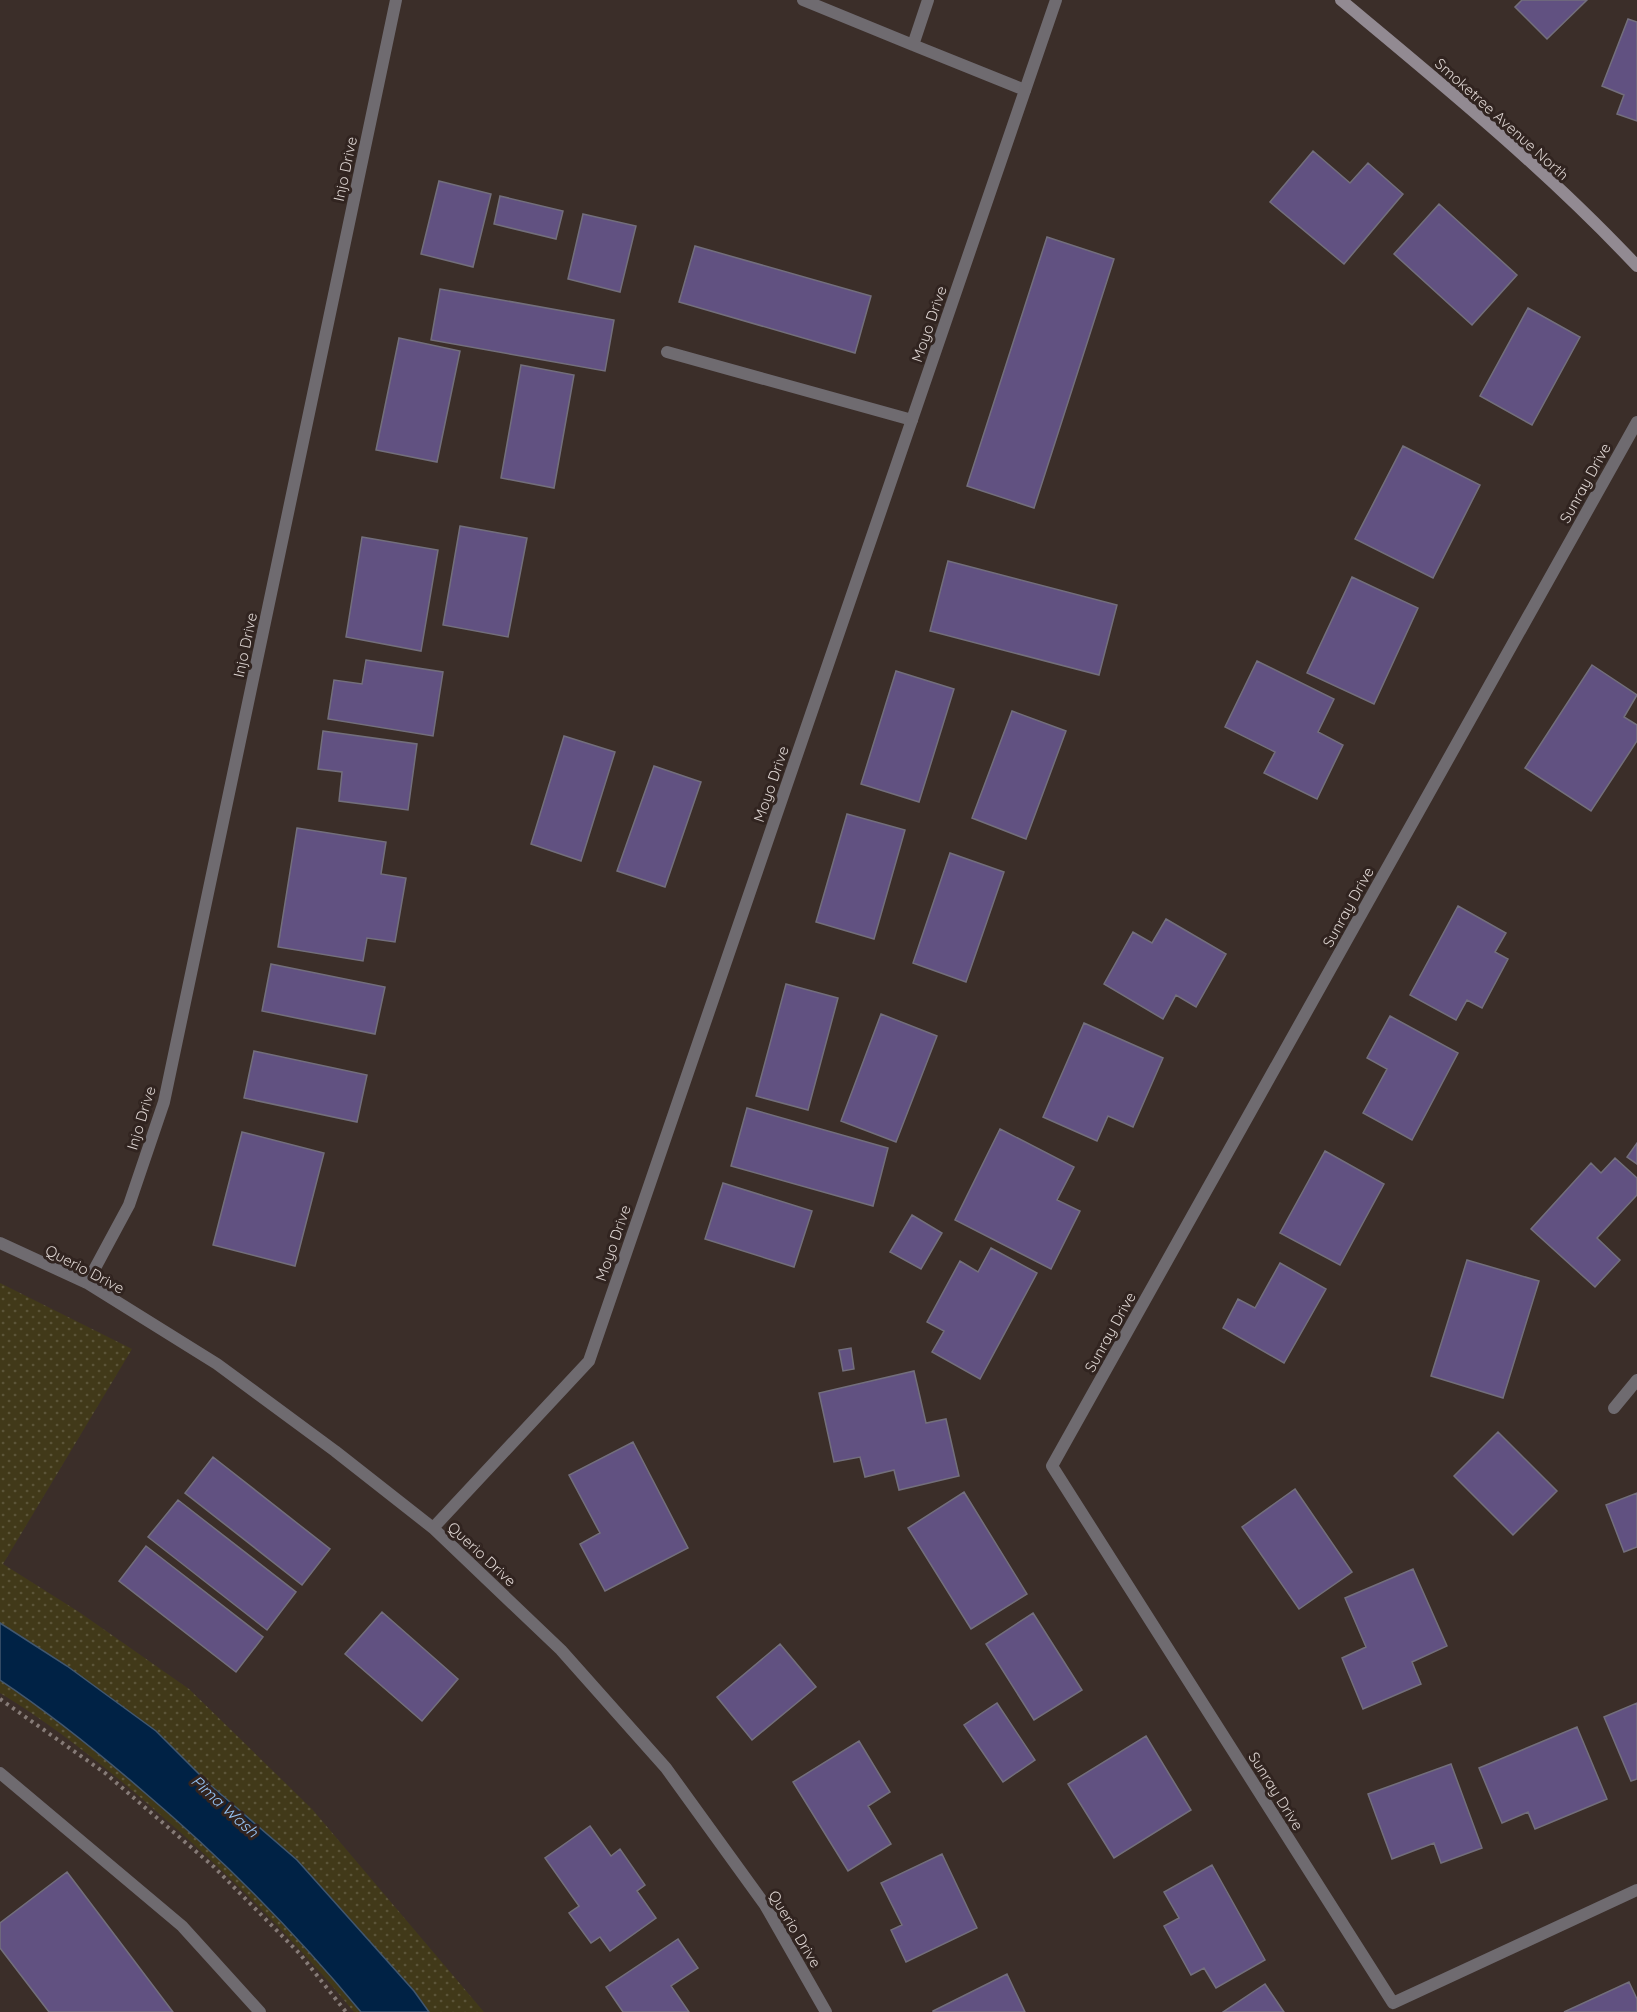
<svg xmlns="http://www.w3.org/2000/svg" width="1637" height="2012" viewBox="0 0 1637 2012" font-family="Quicksand,sans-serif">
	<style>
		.sand { fill: url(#sand-dots) }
		.water { fill: #002245; stroke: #42576f; stroke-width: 1.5 }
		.building { fill: #615181; stroke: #736f7c; stroke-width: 1.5 }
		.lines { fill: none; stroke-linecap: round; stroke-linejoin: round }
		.path { stroke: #867b77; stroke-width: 4; stroke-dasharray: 3 4.5; stroke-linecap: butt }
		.lane { stroke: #6f6b70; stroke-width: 12 }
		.street { stroke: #6f6b70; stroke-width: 12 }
		.secondary { stroke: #928a92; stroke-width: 12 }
		.labels { text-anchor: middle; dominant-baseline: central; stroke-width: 6; stroke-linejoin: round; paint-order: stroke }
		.street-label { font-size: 15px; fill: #ddd4d1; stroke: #312420 }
		.water-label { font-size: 16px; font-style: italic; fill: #97c4f6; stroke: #312420 }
	</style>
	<defs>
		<pattern id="sand-dots" width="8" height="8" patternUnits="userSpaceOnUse" patternTransform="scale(1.5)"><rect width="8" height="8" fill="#413919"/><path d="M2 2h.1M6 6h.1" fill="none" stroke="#5c5539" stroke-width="1.8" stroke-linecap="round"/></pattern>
	</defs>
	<rect width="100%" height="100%" fill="#3b2e29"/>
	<path class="sand" d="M0,1283L132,1349L3,1564L79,1612L189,1689L312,1809L484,2012H354C294,1939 228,1873 156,1811C107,1768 56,1727 0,1693Z"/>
	<path class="water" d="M0,1623L67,1666L156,1731L209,1784L297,1860L414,1991L429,2012H361C295,1932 223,1859 144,1792C98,1752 51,1714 0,1680Z"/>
	<path class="building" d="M1522,0H1587L1547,39L1515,7Z
		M1628,19L1637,22V121L1617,114L1624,95L1602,86Z
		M1313,151L1350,183L1368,163L1403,194L1344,264L1270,202Z
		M439,181L491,194L473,267L421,254Z
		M500,196L563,211L556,239L494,224Z
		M1439,204L1517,275L1472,325L1394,254Z
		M583,214L636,226L620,292L568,279Z
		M1047,237L1114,259L1034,508L967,486Z
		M695,246L871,296L855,353L679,302Z
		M440,289L614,320L605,371L431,340Z
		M1528,308L1580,337L1532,425L1480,396Z
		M399,338L460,351L437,462L376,450Z
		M521,365L574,375L554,488L501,478Z
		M1403,446L1480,485L1433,578L1355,539Z
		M460,526L527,538L508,637L443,625Z
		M362,537L438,550L421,651L346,637Z
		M948,561L1117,605L1099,675L930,631Z
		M1352,577L1418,608L1374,704L1307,673Z
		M366,660L443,672L433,736L328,719L334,680L362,684Z
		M1257,661L1334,699L1318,732L1343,745L1317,799L1264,773L1275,752L1225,727Z
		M1592,665L1637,695L1624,717L1637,725V741L1591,811L1525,768Z
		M896,671L954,689L919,802L861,784Z
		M1012,711L1066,731L1026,839L972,818Z
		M323,731L417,744L408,810L339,801L342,772L318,769Z
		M564,736L615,752L581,861L531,844Z
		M654,766L701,782L665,887L617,871Z
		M847,814L905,830L874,939L816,922Z
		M297,828L386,842L381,874L406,878L395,942L367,938L363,961L278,947Z
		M950,853L1004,872L966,982L913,963Z
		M1458,906L1506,933L1495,952L1508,959L1482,1008L1467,1000L1456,1020L1410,995Z
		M1166,919L1226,954L1196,1007L1176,995L1163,1019L1104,984L1133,932L1152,943Z
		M271,964L385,987L375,1034L262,1011Z
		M786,984L838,998L808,1110L756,1096Z
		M881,1014L937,1036L896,1142L841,1121Z
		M1390,1016L1458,1053L1412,1140L1363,1113L1387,1069L1367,1058Z
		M1084,1023L1163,1058L1133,1127L1108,1116L1097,1141L1043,1117Z
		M254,1051L367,1075L357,1122L244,1098Z
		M747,1108L888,1148L873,1206L731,1166Z
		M1000,1129L1074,1167L1057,1200L1080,1211L1051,1269L955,1220Z
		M242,1132L324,1153L295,1266L213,1245Z
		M1637,1143V1164L1627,1157Z
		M1325,1151L1384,1184L1340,1265L1280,1233Z
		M1615,1158L1637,1178V1195L1597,1238L1620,1260L1595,1287L1531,1229L1591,1163L1601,1173Z
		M723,1183L812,1211L794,1267L705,1239Z
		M912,1215L942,1233L921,1269L890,1252Z
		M991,1248L1037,1273L980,1379L932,1352L944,1331L927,1322L960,1261L978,1272Z
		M1467,1260L1539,1281L1503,1398L1431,1376Z
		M1280,1263L1326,1289L1284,1363L1223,1328L1238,1299L1255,1308Z
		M851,1348L854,1369L843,1371L839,1350Z
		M914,1371L926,1423L946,1419L959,1476L899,1490L894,1470L865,1477L860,1457L834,1462L819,1393Z
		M1498,1432L1557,1491L1513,1535L1454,1476Z
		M633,1442L688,1548L605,1591L580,1544L600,1533L569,1475Z
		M213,1457L330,1549L302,1585L185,1493Z
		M1295,1489L1352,1572L1299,1609L1242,1527Z
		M964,1492L1027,1594L971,1629L908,1528Z
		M1637,1493V1547L1624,1552L1606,1505Z
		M178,1500L296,1592L267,1630L148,1537Z
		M146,1546L263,1637L236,1672L119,1581Z
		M1413,1569L1447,1646L1412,1662L1421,1684L1363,1709L1342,1658L1366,1647L1345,1598Z
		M382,1612L458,1679L422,1721L345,1654Z
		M1033,1613L1082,1690L1034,1720L986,1644Z
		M780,1644L816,1687L752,1740L717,1697Z
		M997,1703L1035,1760L1003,1782L964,1725Z
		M1637,1703V1779L1631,1781L1604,1717Z
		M1577,1727L1607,1799L1535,1829L1528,1812L1502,1823L1479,1768Z
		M1146,1736L1191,1810L1114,1858L1068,1784Z
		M859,1741L890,1792L868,1806L891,1844L848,1871L793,1782Z
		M1451,1764L1482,1848L1441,1863L1434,1843L1392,1859L1368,1794Z
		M590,1826L611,1856L620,1849L645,1885L637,1891L656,1918L610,1951L600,1937L591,1943L569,1913L579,1906L545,1858Z
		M942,1854L977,1928L906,1962L891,1930L902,1925L881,1883Z
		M1212,1865L1265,1960L1216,1988L1204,1968L1191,1975L1164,1926L1179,1918L1164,1892Z
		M67,1872L173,2012H49L0,1948V1923Z
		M678,1939L698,1968L671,1986L689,2012H623L606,1987Z
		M1007,1974L1025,2012H933V2011Z
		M1629,1982L1637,1999V2012H1564Z
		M1265,1984L1284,2012H1223Z"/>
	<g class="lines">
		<path class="path" d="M0,1699L105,1773L214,1867L300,1954L346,2012"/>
		<path class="lane" d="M803,0L913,45
			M928,0L913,45L1025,90
			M667,352L912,420
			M0,1773L182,1926L260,2012"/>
		<path class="street" d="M1637,422L1052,1466L1393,2003L1637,1890
			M0,1243L87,1283L217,1364L335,1451L433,1528L561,1650L666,1768L765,1905L826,2012
			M87,1283L129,1205L164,1102L396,0
			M1614,1408L1637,1380
			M433,1528L589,1361L1056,0"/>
		<path class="secondary" d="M1341,0C1443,85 1546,169 1637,266"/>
	</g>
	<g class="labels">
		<g class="street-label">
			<text transform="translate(1502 119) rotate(42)">Smoketree Avenue North</text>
			<text transform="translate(345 169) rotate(-78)">Injo Drive</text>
			<text transform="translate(929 324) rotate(-71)">Moyo Drive</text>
			<text transform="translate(1585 483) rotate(-61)">Sunray Drive</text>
			<text transform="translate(245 645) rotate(-78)">Injo Drive</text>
			<text transform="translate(771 784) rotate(-71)">Moyo Drive</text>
			<text transform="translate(1348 907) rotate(-61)">Sunray Drive</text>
			<text transform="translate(141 1118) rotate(-73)">Injo Drive</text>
			<text transform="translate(613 1243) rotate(-71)">Moyo Drive</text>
			<text transform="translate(85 1269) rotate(28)">Querio Drive</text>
			<text transform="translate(1110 1332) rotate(-61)">Sunray Drive</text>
			<text transform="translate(482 1554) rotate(43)">Querio Drive</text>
			<text transform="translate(1276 1791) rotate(58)">Sunray Drive</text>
			<text transform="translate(795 1929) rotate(59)">Querio Drive</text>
		</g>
		<g class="water-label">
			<text transform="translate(225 1806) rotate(42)">Pima Wash</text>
		</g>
	</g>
</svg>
